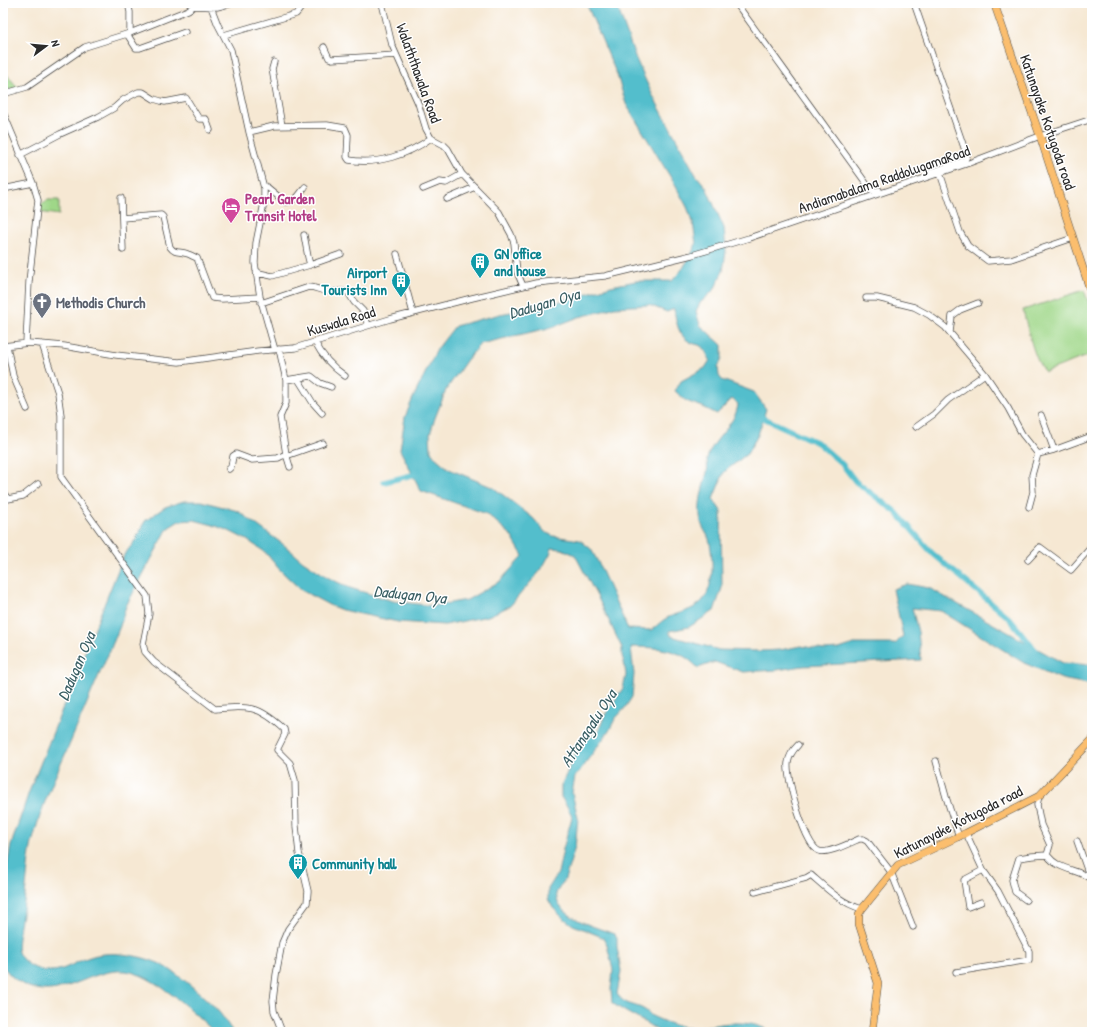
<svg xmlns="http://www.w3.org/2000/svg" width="1095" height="1035" viewBox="0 0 1095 1035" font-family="'Patrick Hand',sans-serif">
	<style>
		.green { fill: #9fd788; stroke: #65815a }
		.water { fill: #52becc; stroke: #3e747c; fill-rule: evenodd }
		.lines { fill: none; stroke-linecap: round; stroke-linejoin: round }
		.canal { stroke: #52becc; stroke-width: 5.5 }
		.minor-casing { stroke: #494744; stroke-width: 7 }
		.major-casing { stroke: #494744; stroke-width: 8 }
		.minor { stroke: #fff; stroke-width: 5.5 }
		.major { stroke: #fbbe6e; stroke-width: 7 }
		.labels { text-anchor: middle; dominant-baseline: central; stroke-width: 3; stroke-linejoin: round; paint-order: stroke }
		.street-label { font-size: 15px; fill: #2b2b2b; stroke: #fff }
		.hotel-label { font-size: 15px; font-weight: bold; fill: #b23c85; stroke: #fff; text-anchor: start }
		.culture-label { font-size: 15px; font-weight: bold; fill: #0d838f; stroke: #fff; text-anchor: start }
		.worship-label { font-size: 15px; font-weight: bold; fill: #5b616d; stroke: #fff; text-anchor: start }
		.water-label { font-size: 16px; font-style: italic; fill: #395e63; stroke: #fff }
	</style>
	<rect width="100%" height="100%" fill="#fff"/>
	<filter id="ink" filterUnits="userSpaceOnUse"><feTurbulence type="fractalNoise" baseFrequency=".025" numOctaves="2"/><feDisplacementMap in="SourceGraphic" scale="8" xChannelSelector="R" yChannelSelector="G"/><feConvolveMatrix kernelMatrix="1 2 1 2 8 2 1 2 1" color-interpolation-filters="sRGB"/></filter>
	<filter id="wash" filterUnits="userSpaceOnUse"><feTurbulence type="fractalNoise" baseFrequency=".012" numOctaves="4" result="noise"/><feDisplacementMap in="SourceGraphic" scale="16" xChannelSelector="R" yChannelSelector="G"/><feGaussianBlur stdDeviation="0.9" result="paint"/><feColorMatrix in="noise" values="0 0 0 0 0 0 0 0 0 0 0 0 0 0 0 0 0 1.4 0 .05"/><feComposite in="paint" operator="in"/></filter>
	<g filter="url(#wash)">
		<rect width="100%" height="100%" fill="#f6e8d3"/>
		<path class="green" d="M3,70L18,88L3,92Z
			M48,200H59V215L39,212V205Z
			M1084,290L1092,312V354L1045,372C1034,361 1027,326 1023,310Z"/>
		<path class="water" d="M586,3H616L636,59L652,94L696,175L706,187L724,228L726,251L723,271L714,290L700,303L696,311L700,325L722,345V359L718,367L719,376L722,380L754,392L766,409L758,435L747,454L724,472L713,499L721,511L722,588L714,611L689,627L669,631L671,636L719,650L759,651L780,650L801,646L824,650L839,649L854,644H895L903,636L893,589L907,584L929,588L1063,663L1092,665V685L1062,679L1024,663L941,611L912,608L918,632L921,660L803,666L777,670L743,672L715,662L698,668C694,664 690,660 685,657C670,648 649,647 631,647L634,674L632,697L625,708L615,719L609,731L575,777L572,793L578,818L575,847L565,879L556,893C557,897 557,902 559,905C571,921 596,927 614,934L617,938V947L621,971L617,994C626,1007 634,1003 645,1010C648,1012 650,1014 652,1016C662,1021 680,1028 690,1028C696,1029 703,1026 709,1026C729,1022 753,1020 771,1032H660C645,1021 627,1014 612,1003L611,989L613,970L607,945L602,937L573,925L562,917L553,908L548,899V889L558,873L563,849L572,817L567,806L561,797V786L576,752L585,741L598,732L605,715L623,688L626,675L624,662L622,656V648L599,600L575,555L562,549L552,548L550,554L541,570L510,606L488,616L445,625L398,622L342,610L329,605L301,590L279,569L265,552L247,540L229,531L213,525L194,520L179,521L168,528L126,606L120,626L111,648C96,681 82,715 68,748C55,777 42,805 34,836C27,857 28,880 24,902C23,913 15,943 18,952C21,960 31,967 38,969C60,976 71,963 90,957C109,950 139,955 158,963C172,968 209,1000 219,1012C224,1018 228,1025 233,1032H214C195,1013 152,973 125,971C91,968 63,1000 29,987C17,982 10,976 3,966V890L11,845L29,792L124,555L135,541L145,521L165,507L184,501H201L238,511L284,545L303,561L329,578L350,588L393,601L433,606L467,600L500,581L523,556L510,534L487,514L421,491L400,450L405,417L413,398L437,349L455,326L500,314L545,306L611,286L636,281H672L683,268L691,255L696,244L693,222L687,207L674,183L626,104L617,75ZM649,305L667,312L674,309C676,321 678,336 690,342C693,344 696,344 699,345C705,348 707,355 710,360L705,368L681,381L675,391L686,401L703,407L717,414L732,399L738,404C736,425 712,439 707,459C707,463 708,468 707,472C703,488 697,505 701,522C702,528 707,533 709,539C713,556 715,585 703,600C693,612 677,612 665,619C660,622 656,627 651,630L628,629L598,562L591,549L580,540L553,536L545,532L533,518L494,488L449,469L436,458L431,451L430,434L435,418L446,390L466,361L480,344L553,327L579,317L603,311L614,307Z"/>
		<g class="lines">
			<path class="canal" d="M757,415L818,443L842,464L856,482L896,512L932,553L1009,618L1037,652
				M384,482L420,473"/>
		</g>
	</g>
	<g filter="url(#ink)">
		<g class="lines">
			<defs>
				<path id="minor" d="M128,3L130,12V33
					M214,3L211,7L218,25L231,50L249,132L264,188V203L256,243L255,263L260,297L275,350
					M382,3L392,45L418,103L426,129L431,138L444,145L448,149L462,174L499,212L511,234L514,243L517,272L523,286
					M736,3L871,190L874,191L879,190
					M914,3L967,156L965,160L931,172
					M127,34L136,48H140L185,32
					M224,35L296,14L300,9L301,3
					M324,47L329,58L332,59L396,55
					M274,62L272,69L282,126
					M3,94L27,87L85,47L130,33L188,10L194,6L217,7L233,3
					M3,112L33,183L38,200L29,282L26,343
					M249,132L274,126L327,125L345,128L348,135L347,157L349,160C377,165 408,155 431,138
					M20,155L60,134L98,117L114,108L123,100L138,92H143L154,99L161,101L165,102L186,98L199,119H206L210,130
					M940,173L960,232L968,246L988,261L1011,259L1073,238
					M264,188L267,187L285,202C296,202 299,195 305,187
					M3,189L33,183
					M423,189L440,182L446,183L462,174
					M121,198L123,250
					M447,199L475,187
					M122,218L161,215L163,217L170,247C175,254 180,251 188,254C191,255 194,257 197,258L212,298L222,299L260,297
					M304,235L308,257L310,265
					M397,254L413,313
					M256,270L259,273L272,276L310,265L341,254
					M866,298H877L914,307L929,315L945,327L985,374L1008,408L1022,434L1038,454L1054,450L1092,436
					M261,303L309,287C315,287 319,290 325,291C332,293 340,290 348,292L354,302L363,311L368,325
					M950,332L952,316L960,310L978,303
					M315,342C322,356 332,367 345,376
					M42,344L58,393L61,415V477L147,596L149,614L143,644L145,652L154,662L215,709C249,706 258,705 284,729L285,734L277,750L290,763L295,780L296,826L299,853L308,891L307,903L288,929L282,943L276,975L273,1001L274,1011L282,1032
					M3,346L29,343L64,346L116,355L179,362L258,351L295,348L390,319L472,298L536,283L605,276L692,255L749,238L969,163L1040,136L1092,119
					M7,346L13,376L27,409
					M279,349L286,380V403L280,417L286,454L290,467
					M298,379L313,403L322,413
					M286,380L311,376L320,383L331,387
					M1041,415L1054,450
					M916,427L934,414L948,400L985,374
					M286,456L323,443
					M229,469L231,467L233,456L236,454L252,460L278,458L286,454
					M3,492L8,499L23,496L38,484
					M1029,507L1033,492L1032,475L1038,454
					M1028,560L1040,547L1071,570L1092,546
					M798,745C793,750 789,755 788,763C786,778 805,846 819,851C828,854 850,843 859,839H863L867,841L891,872L913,927
					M936,761L946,797L959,837
					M1039,796L1037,805L1041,825L1050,845L1047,855C1060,872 1078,868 1092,880
					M966,833L983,870L964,880L968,907L981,902
					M1077,841L1090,878
					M755,892L806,878L811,875C827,889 841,903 862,909
					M1026,900L1015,892L1012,880L1019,858L1032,856L1047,855
					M956,972L1029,960V951L998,891L983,870"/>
				<path id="major" d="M994,3L1040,136L1092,296
					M872,1032L878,983L859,924V914L862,909L898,865L966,833L1039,796L1092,740"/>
			</defs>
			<use href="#minor" class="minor-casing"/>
			<use href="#major" class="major-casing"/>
			<use href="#minor" class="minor"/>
			<use href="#major" class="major"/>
		</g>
	</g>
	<defs>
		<symbol id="hotel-pin" viewBox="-11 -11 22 30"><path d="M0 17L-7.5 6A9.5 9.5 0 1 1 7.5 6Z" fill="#d1479c" stroke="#fff"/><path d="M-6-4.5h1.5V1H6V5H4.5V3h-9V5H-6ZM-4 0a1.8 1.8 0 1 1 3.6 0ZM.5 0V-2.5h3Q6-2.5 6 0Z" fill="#fff"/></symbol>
		<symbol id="building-pin" viewBox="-11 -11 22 30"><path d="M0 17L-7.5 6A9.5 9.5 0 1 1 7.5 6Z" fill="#0f9aa8" stroke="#fff"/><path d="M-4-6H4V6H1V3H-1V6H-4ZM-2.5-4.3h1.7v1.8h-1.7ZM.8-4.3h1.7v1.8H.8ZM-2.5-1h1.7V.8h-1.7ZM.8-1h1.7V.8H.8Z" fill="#fff"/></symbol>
		<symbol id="church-pin" viewBox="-11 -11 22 30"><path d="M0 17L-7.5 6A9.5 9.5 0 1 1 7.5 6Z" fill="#6b7280" stroke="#fff"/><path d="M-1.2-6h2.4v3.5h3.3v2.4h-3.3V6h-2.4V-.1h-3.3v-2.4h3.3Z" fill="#fff"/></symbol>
	</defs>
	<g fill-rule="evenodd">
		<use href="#hotel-pin" x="220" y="196" width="22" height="30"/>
		<use href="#building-pin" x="469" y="251" width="22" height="30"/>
		<use href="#building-pin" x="390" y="270" width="22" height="30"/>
		<use href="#church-pin" x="31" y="291" width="22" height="30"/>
		<use href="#building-pin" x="287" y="852" width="22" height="30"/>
	</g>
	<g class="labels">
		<g class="street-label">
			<text transform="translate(419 73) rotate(70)">Walaththawala Road</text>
			<text transform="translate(1048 122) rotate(71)">Katunayake Kotugoda road</text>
			<text transform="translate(884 179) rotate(-19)">Andiamabalama RaddolugamaRoad</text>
			<text transform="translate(341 321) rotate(-17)">Kuswala Road</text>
			<text transform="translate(958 822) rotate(-27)">Katunayake Kotugoda road</text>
		</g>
		<g class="hotel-label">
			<text x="245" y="198">Pearl Garden<tspan x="245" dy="17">Transit Hotel</tspan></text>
		</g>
		<g class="culture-label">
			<text x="494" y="253">GN office<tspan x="494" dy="17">and house</tspan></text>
			<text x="387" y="272" text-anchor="end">Airport<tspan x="387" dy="17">Tourists Inn</tspan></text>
			<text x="312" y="863">Community hall</text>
		</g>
		<g class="worship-label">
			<text x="56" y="302">Methodis Church</text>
		</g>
		<g class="water-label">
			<text transform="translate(544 303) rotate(-16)">Dadugan Oya</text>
			<text transform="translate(410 594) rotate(6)">Dadugan Oya</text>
			<text transform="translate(76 666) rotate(-67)">Dadugan Oya</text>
			<text transform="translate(588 728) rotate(-57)">Attanagalu Oya</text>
		</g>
	</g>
	<rect width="1095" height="1035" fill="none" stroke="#fff" stroke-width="16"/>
	<g transform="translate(46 46) rotate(74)" stroke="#ffffff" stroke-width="3" paint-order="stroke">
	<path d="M0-3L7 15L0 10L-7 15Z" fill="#2b2b2b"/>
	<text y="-6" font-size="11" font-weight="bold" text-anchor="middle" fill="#2b2b2b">N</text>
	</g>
</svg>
